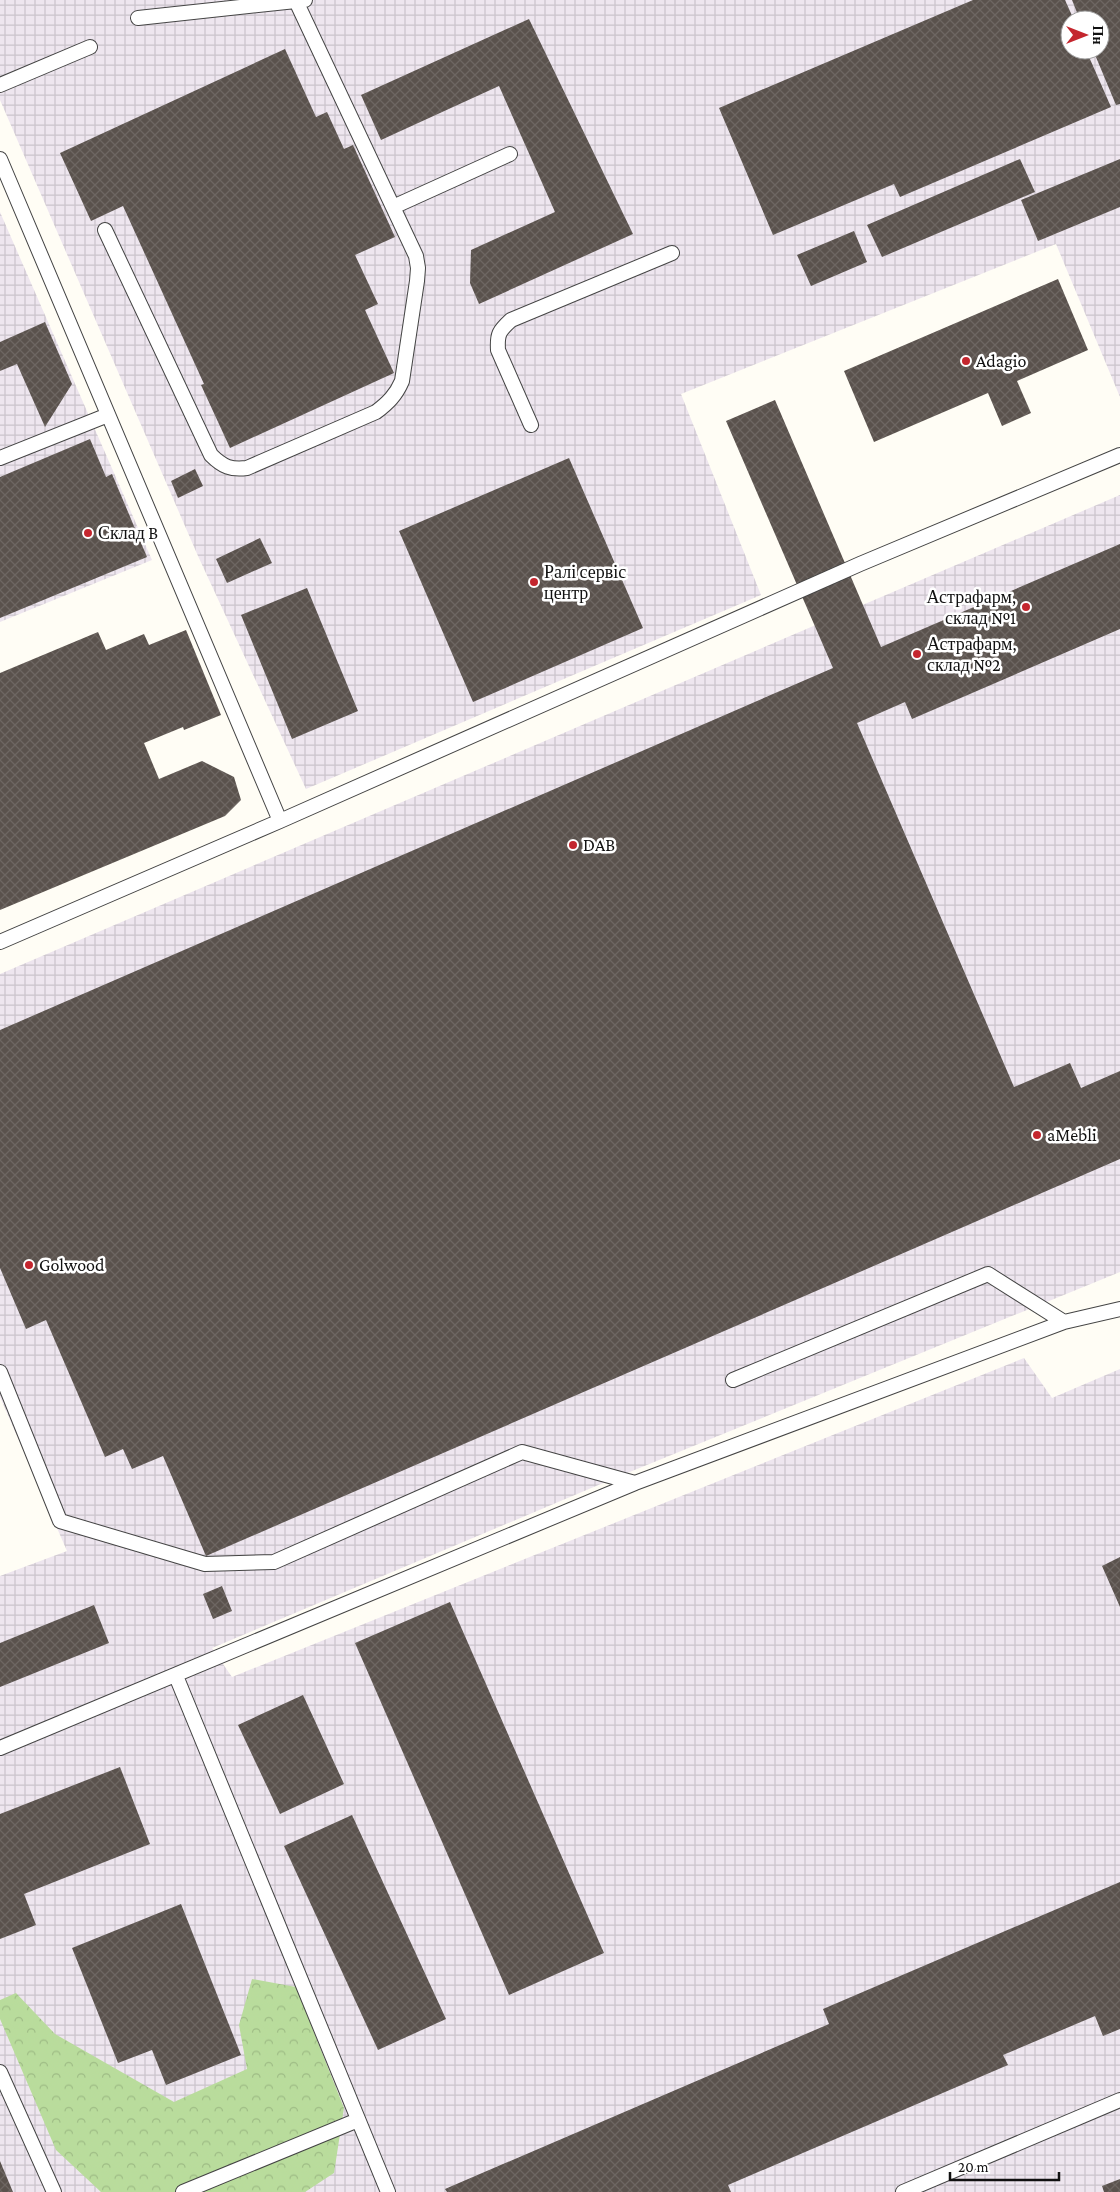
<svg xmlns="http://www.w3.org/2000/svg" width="1120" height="2192" viewBox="0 0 1120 2192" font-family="'Crimson Pro',serif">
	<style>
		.industrial { fill: url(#industrial-grid); fill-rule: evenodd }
		.forest { fill: url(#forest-crowns) }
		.building { fill: url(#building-cross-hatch) }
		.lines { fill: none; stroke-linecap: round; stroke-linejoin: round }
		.service-casing { stroke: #444; stroke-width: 16 }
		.service { stroke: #fff; stroke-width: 14 }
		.poi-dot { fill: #c4262e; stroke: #fff; stroke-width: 2 }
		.labels { text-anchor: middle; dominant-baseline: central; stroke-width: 5; stroke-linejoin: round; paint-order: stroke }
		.poi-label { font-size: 18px; fill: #111; stroke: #fff; text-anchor: start }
	</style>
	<defs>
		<pattern id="industrial-grid" width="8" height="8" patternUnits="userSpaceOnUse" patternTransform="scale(1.25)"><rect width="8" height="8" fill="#eee6ef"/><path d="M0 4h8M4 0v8" fill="none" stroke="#cbc4cc"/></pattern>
		<pattern id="forest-crowns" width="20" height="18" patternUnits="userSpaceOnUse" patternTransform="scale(1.25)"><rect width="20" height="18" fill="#b9dc9c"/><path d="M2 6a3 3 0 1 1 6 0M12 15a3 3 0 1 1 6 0" fill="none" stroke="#9ebc85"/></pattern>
		<pattern id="building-cross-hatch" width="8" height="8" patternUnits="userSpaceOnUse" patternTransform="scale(1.25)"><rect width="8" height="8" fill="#5a524d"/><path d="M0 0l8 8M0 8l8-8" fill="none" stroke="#6d6662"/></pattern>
	</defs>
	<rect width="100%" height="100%" fill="#fffdf5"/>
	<path class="industrial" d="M0,0H1120V397L1056,244L681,394L761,595L306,789L198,556L0,100ZM1070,20H1100V50H1070Z
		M0,212L152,560L0,622Z
		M1120,495V1272L615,1478L212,1648L232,1677L1024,1358L1052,1398L1120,1369V2192H0V1576L67,1551L0,1397V974Z"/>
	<path class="forest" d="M252,1979L296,1987L344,2108L334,2173L305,2192H101L56,2150L0,2019V2000L16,1993L55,2034L174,2102L247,2069L239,2025Z"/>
	<path class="building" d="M973,0H1065L1074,20H1070V50H1086L1111,107L900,197L894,184L773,235L719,108Z
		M1072,0H1120V104L1116,105L1093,50H1100V20H1080Z
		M529,19L633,234L479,304L470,283L471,250L555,212L499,86L381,140L361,95Z
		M285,49L316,117L327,112L344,149L353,145L395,237L355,255L378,304L365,310L394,373L230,448L201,385L204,384L123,206L91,221L60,153Z
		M1020,159L1035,192L882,257L867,225Z
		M1120,159V207L1038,241L1021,200Z
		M854,231L867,262L811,286L797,255Z
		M1058,279L1088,350L1017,381L1031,413L1002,426L988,393L874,442L844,371Z
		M45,322L72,384L45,427L17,364L0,371V342Z
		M775,400L881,647L1120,544V629L912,719L905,702L857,723L1014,1087L1070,1063L1081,1088L1120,1071V1159L206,1556L163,1456L132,1469L123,1449L105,1457L46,1320L26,1329L0,1268V1030L833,668L726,421Z
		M90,439L106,477L112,474L147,557L0,618V477Z
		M569,458L643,628L473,702L399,531Z
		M195,469L203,486L178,498L171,481Z
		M260,538L272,563L227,583L216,559Z
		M307,588L358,711L292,739L241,615Z
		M186,630L221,715L184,730L183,727L144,743L159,779L202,761L234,777L241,800L225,816L0,910V673L98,632L106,650L144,634L149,645Z
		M1120,1557V1607L1102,1566Z
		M222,1586L232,1611L213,1619L203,1594Z
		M450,1602L604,1953L509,1995L355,1643Z
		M94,1605L109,1643L0,1687V1643Z
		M303,1695L344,1784L280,1814L238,1725Z
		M120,1767L150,1844L24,1894L36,1925L0,1939V1814Z
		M352,1815L446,2019L378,2050L284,1846Z
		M1120,1882V2029L1103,2036L1095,2016L1003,2055L1008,2065L728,2185L731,2192H447L445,2189L829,2024L823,2009Z
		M181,1904L241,2055L166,2085L152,2050L118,2063L72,1948Z
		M0,2161L13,2192H0Z
		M1120,2179V2192H1104L1102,2186Z"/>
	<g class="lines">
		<defs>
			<path id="service" d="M138,18L305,0
				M0,85L90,47
				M0,159L280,821
				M393,207L510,154
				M105,230L211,455C223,467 231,470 247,468L376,412C388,403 396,395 402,381L417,281L418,268L416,256L296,1
				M531,425L498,350C497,334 499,331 511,320L672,253
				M0,458L108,415
				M0,942L280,821L860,564L1120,455
				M0,1372L60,1521L205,1564L274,1562L522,1452L635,1483
				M733,1380L988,1274L1064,1322
				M176,1676L388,2192
				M0,1748L635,1483L1064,1322L1120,1309
				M0,2072L54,2192
				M183,2192L358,2120
				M903,2192L1120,2100"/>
		</defs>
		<use href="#service" class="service-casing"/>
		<use href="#service" class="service"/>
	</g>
	<g class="poi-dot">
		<circle cx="966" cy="361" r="5"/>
		<circle cx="88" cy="533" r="5"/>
		<circle cx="534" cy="582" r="5"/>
		<circle cx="1026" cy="607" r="5"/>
		<circle cx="917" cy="654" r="5"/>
		<circle cx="573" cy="845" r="5"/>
		<circle cx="1037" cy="1135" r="5"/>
		<circle cx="29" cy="1265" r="5"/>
	</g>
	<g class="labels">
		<g class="poi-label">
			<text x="976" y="361">Adagio</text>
			<text x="98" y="533">Склад B</text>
			<text x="544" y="572">Ралі сервіс<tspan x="544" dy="21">центр</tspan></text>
			<text x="1016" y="597" text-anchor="end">Астрафарм,<tspan x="1016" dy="21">склад №1</tspan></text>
			<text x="927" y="644">Астрафарм,<tspan x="927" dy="21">склад №2</tspan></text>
			<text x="583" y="845">DAB</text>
			<text x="1047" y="1135">aMebli</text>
			<text x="39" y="1265">Golwood</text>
		</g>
	</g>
	<g transform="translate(1085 35) rotate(90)"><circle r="24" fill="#ffffff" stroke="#a0a0a0"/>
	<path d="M0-4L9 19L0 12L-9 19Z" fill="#c4262e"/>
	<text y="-8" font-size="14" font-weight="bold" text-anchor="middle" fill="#111111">Пн</text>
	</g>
	<path d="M950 2172v8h109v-8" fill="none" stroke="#111111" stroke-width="2.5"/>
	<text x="958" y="2172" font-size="15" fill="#111111" stroke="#ffffff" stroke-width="4" paint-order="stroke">20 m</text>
</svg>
